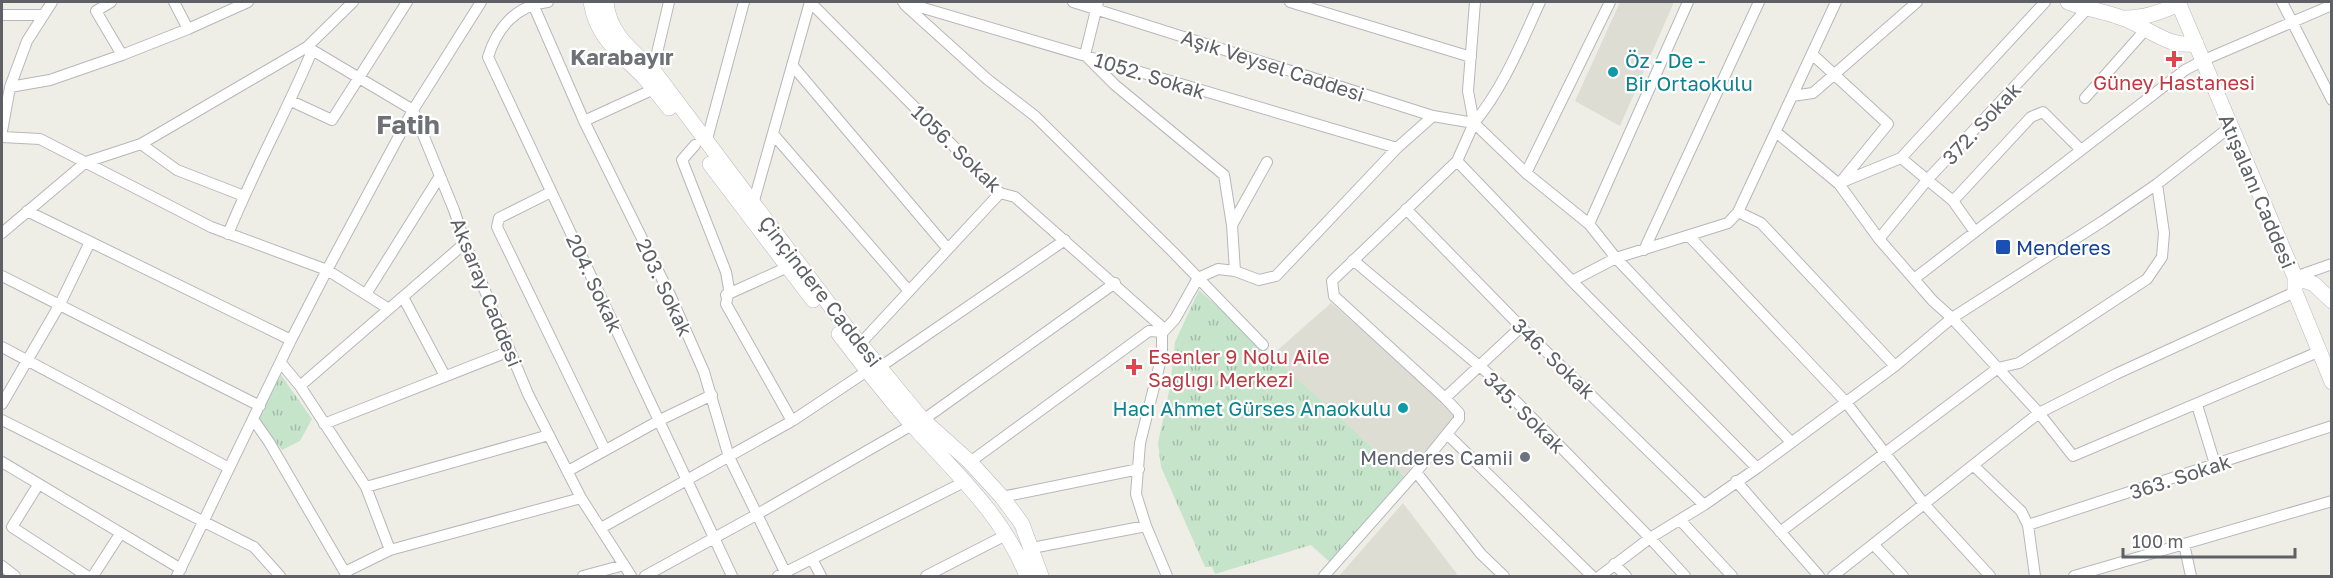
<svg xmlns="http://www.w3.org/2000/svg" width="2333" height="578" viewBox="0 0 2333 578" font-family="'Golos Text',sans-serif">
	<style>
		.education { fill: #deddd4 }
		.park { fill: url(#park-tufts) }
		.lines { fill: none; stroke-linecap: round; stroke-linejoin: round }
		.street-casing { stroke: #b6b7bc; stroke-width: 12 }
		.secondary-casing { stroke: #b7b9be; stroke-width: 16 }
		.street { stroke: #fff; stroke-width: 10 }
		.secondary { stroke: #fff; stroke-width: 15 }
		.health-dot { fill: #e0444e; stroke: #fff; stroke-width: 2 }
		.culture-dot { fill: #0f9aa8; stroke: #fff; stroke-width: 2 }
		.transit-dot { fill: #1a4fb4; stroke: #fff; stroke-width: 2 }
		.worship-dot { fill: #6b7280; stroke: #fff; stroke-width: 2 }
		.labels { text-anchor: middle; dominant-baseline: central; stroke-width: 4.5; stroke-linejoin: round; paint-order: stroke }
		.culture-label { font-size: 20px; fill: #0d838f; stroke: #fff; text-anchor: start }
		.street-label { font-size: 20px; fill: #5e6065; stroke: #fff }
		.health-label { font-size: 20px; fill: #be3a42; stroke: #fff }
		.transit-label { font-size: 20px; fill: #164399; stroke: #fff; text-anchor: start }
		.worship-label { font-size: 20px; fill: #5b616d; stroke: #fff; text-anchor: end }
		.quarter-label { font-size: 22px; font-weight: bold; fill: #6f7177; stroke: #fff }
		.district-label { font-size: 26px; font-weight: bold; fill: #6f7177; stroke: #fff }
	</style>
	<defs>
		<pattern id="park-tufts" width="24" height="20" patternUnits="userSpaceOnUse" patternTransform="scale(1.5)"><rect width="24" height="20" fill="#c5e4ca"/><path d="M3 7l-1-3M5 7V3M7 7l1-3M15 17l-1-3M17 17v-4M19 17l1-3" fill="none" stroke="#a3bca8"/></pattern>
	</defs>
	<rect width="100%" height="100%" fill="#efeee6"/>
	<path class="education" d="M1620,2H1674L1620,126L1575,101Z
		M1331,303L1459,413L1404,476L1271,356Z
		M1403,503L1457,574L1455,576H1339Z"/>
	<path class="park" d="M1199,290L1404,476L1334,566L1311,545L1215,574L1212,567H1205L1161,467L1158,443L1170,387L1175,342Z
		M281,375L312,419L300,441L282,450L258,419Z"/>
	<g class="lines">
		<defs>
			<path id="street" d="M111,2L96,11L122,55
				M174,2L188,29
				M532,2L584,121L671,297L704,372L729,457L787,576
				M548,2C516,5 497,28 488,57L732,576
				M903,2L1397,148
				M1073,2L1433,116L1474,123
				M1098,2L1085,55L1115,85L1224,175L1232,225L1235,271
				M1290,2L1471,57
				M2282,2L2332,100
				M905,5L987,79L1035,116L1173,252L1263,345
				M2,15H43
				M307,47L413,110L454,210L465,243L528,394L581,498L631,576
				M1812,54L1888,124L1839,184
				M792,65L948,249
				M653,70L669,2
				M10,87L50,80L122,55L188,29L248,2
				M1792,96L1813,93L1917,2
				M2085,98L2146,29
				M291,101L332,120L407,2
				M584,121L654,89
				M1474,123L1526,173L1589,224L1616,258L1791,442
				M1474,123C1504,87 1521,43 1540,2
				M2,131L10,87L27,41L52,2
				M1776,132L1839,184L1879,239L1933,301L1952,318L2039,413L2073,456L2318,352
				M773,134L909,291
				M2,137L40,139L211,227L327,270L389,309
				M706,143L744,2
				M141,144L177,170L244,196
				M695,145L682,160L726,272L729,289L726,304L792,421
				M1901,158L2045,2
				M1457,161L1572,281L1757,468
				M1526,173L1610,2
				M1842,182L1901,158L1953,201L1975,232
				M551,192L499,218L497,227L605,450
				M1953,201L2031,117L2043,112L2081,150
				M753,204L810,2L1000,193L1015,197L1162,327V355L1140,443L1136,494L1146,526L1167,576
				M1406,209L1521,327L1704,505
				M27,211L291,340
				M1738,212L1761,223L1895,366
				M1589,224L1688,2
				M1232,225L1267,162
				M2,233L86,162L141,144L307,47L353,2
				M228,234C253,172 286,113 312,51
				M1689,236L1845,401L1924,504L1990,576
				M1879,239L1928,179L2087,9L2085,2
				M1644,250L1759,2
				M1353,260L1490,375L1650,538L1685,576
				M2,276L260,406
				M2295,277L2332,264
				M1914,279L2185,70L2204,60L2332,5
				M1572,281L1616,258L1728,223L1738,212L1836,2
				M366,294L440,176
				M726,295L788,267
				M403,297L445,376
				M1163,332L1175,319L1198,278L1218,269L1235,271L1259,280L1276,276L1397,148L1433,116
				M860,344L1000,193
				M2,347L229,468
				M281,363L300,386L366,487L390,550
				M880,367L1065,240
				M300,386L465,243
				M1445,398L1521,327
				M2,404L60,304L90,242
				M2197,405L2215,464
				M253,419L269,442L347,576
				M2,420L254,547L280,576
				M923,420L1115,283
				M324,424L510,351
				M1447,434L1592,576
				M2,462L181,569
				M970,462L1149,331L1163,332
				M1974,466L2021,511L2028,525L2035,576
				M568,471L660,420L712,395
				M1416,472L1481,554L1504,576
				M1736,481L1819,576
				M38,485L12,527L87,576
				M366,487L549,435
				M1002,497L1139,469
				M1680,520L1732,576
				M2028,525L2332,426
				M601,528L792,421L867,371
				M1780,532L1998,368L2019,363L2147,279L2162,257L2164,233L2157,184
				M2184,544L2191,576
				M1874,545L1903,576
				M1032,548L1146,526
				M812,559L821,576
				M1614,564L1626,576
				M2,566L15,576
				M345,572L390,550L581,498
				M93,576L120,534
				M177,576L291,340L327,270L413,110L481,2
				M583,576L624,565
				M645,576L756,515L912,425
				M778,576L966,481
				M926,576L1006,535
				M1324,576L1416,472L1459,419V413L1445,398L1334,296L1332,281L1457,161L1474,123L1468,91L1475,2
				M1600,576L1650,538L1704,505L1757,468L1895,366L1952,318L2103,221L2157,184L2230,127
				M1833,576L2039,413L2116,374L2295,292
				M2074,576L2332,501"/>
			<path id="secondary" d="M591,2C597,38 618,51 643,76C652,86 661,98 669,108
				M606,2C609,34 631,50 653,70L847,328L923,420L970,462L1002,497L1022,524L1041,576
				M2068,2C2086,9 2104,11 2122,18C2146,26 2170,50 2196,43
				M2178,2L2295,277V292L2332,382
				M2125,18C2145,18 2161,12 2179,4
				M710,164L813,300
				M2295,277L2314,284L2332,301
				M839,334C863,365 887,397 914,427C956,473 1004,517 1027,576"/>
		</defs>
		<use href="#street" class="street-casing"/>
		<use href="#secondary" class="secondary-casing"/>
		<use href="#street" class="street"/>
		<use href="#secondary" class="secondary"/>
	</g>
	<g class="health-dot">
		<path d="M2171 50h6v6h6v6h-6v6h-6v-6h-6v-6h6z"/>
		<path d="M1131 358h6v6h6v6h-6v6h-6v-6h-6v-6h6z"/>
	</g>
	<g class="culture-dot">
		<circle cx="1613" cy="72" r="6"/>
		<circle cx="1403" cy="408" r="6"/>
	</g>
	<rect class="transit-dot" x="1995" y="239" width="16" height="16" rx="3"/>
	<circle class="worship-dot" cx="1525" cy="457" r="6"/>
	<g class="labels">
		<g class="culture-label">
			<text x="1625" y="60">Öz - De -<tspan x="1625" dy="23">Bir Ortaokulu</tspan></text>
			<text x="1391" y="408" text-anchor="end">Hacı Ahmet Gürses Anaokulu</text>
		</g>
		<g class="street-label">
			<text transform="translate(1273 65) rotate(18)">Aşık Veysel Caddesi</text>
			<text transform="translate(1150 75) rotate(17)">1052. Sokak</text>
			<text transform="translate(1981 123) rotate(-47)">372. Sokak</text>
			<text transform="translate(957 148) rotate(44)">1056. Sokak</text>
			<text transform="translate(2258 191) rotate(67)">Atışalanı Caddesi</text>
			<text transform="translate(595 283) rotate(65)">204. Sokak</text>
			<text transform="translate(665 287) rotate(65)">203. Sokak</text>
			<text transform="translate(821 291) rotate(52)">Çinçindere Caddesi</text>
			<text transform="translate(487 292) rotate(68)">Aksaray Caddesi</text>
			<text transform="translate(1554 358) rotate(44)">346. Sokak</text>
			<text transform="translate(1525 412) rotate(45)">345. Sokak</text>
			<text transform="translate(2180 476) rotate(-18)">363. Sokak</text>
		</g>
		<g class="health-label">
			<text x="2174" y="82">Güney Hastanesi</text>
			<text x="1148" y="356" text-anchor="start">Esenler 9 Nolu Aile<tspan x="1148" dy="23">Sağlığı Merkezi</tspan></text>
		</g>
		<g class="transit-label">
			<text x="2016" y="247">Menderes</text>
		</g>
		<g class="worship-label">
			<text x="1513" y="457">Menderes Camii</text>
		</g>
		<g class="quarter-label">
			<text x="622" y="56">Karabayır</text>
		</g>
		<g class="district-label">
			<text x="408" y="124">Fatih</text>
		</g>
	</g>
	<rect width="2333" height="578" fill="none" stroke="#5e6065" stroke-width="6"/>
	<path d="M2123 548v9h172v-9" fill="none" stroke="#5e6065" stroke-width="3"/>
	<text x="2132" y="548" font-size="18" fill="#5e6065" stroke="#ffffff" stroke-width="4.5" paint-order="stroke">100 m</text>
</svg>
